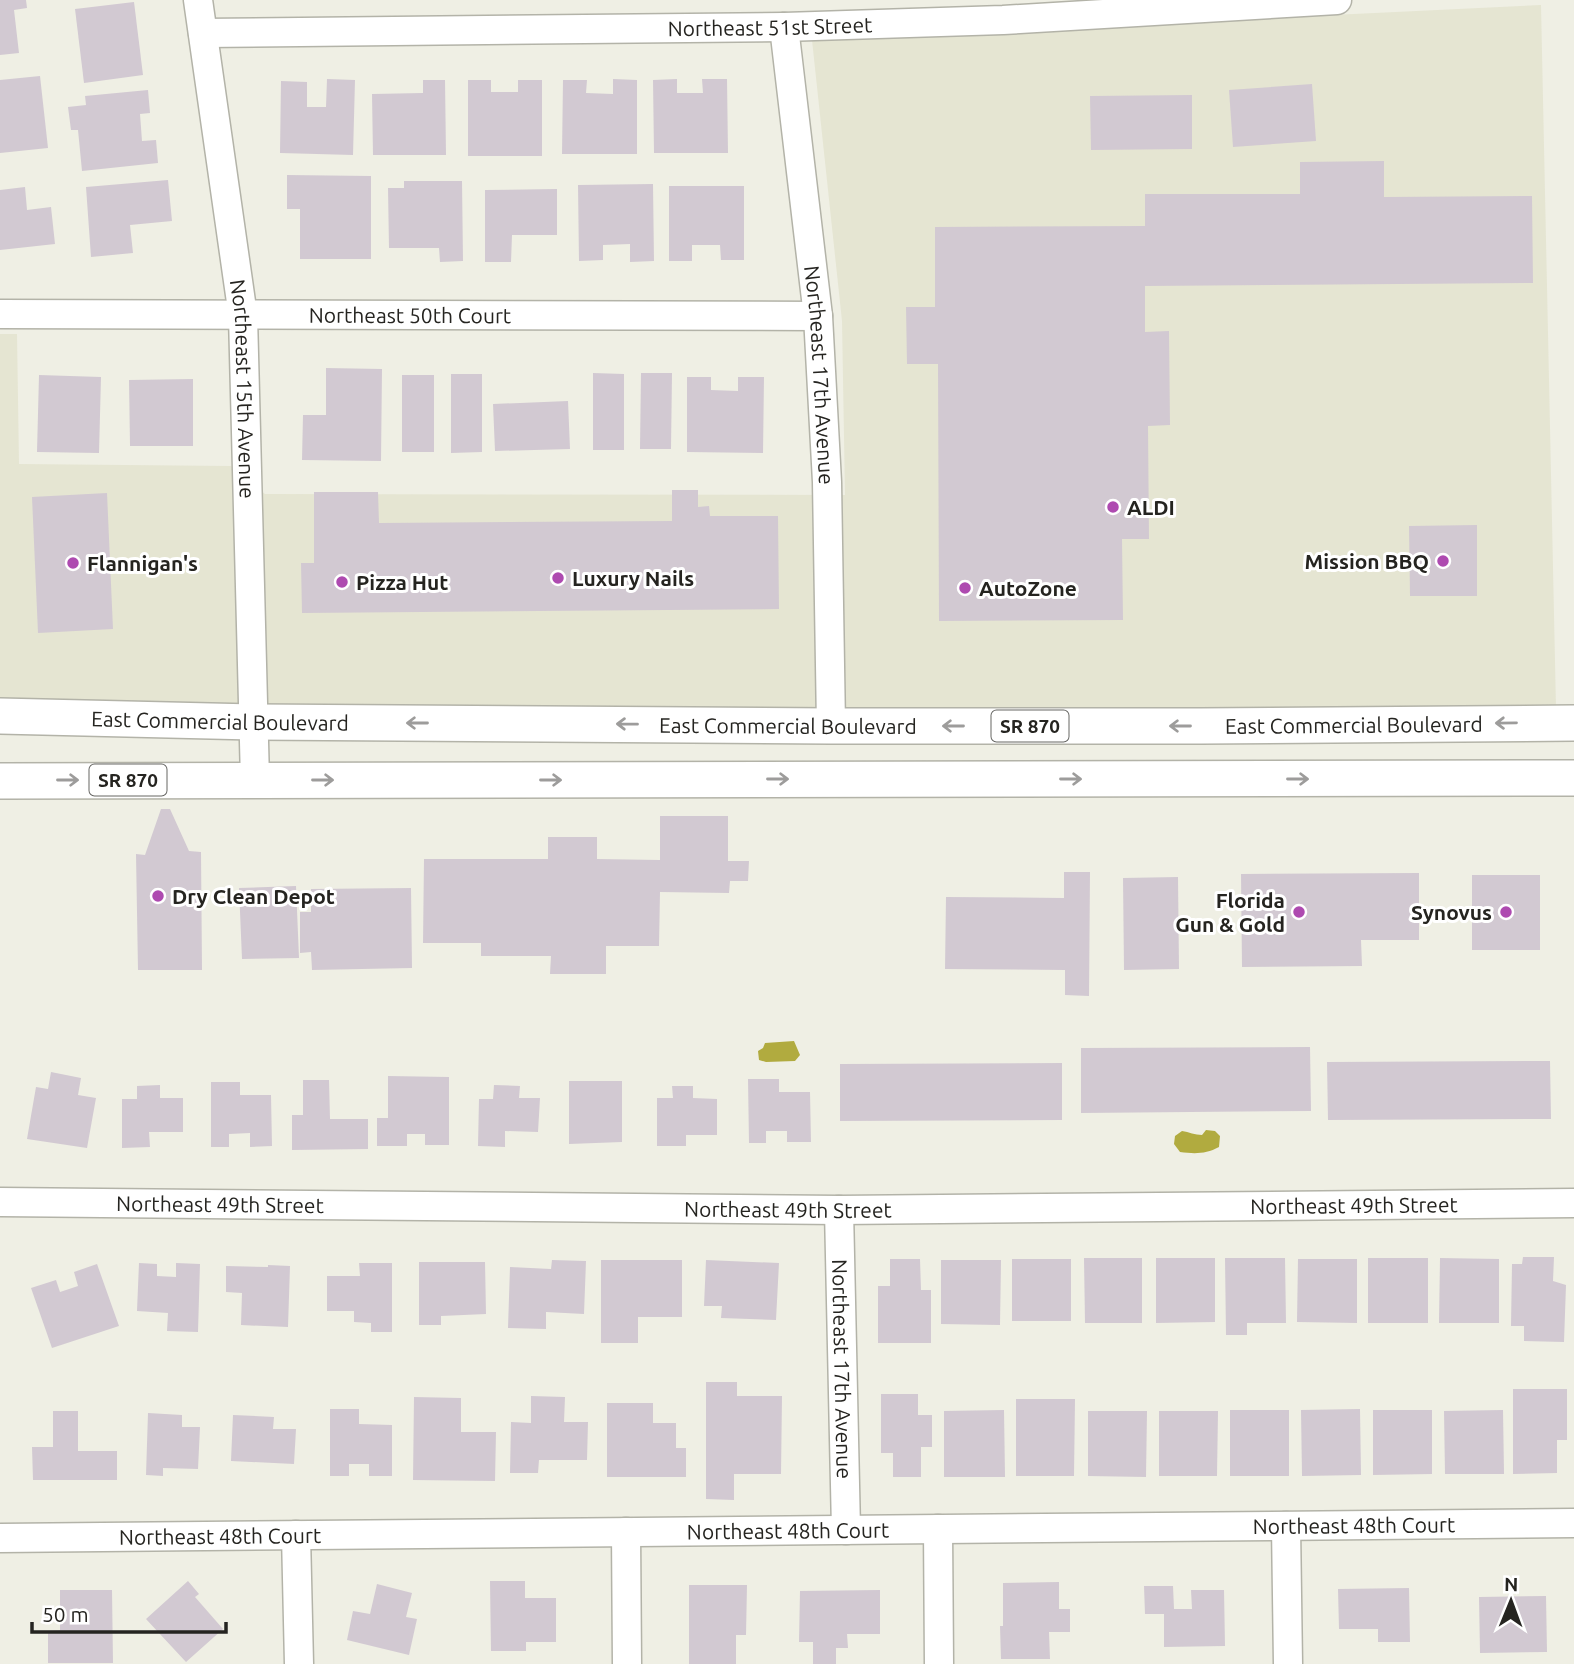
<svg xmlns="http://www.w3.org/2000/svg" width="1574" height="1664" font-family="Ubuntu,sans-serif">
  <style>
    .built { fill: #e5e5d2 }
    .water { fill: #b1ab3f }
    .building { fill: #d2c9d2 }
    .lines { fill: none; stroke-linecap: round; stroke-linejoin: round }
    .minor-casing { stroke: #b3b3a8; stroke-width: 31 }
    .major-casing { stroke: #b3b3a8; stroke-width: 38 }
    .minor { stroke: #fff; stroke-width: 28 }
    .major { stroke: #fff; stroke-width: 35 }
    .oneway { stroke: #9d9c9b }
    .poi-dot { fill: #ae4ab0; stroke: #fff; stroke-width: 2.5 }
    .labels { text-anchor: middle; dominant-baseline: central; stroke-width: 6; stroke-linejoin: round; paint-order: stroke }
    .shield { fill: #fff; stroke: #666663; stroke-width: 2 }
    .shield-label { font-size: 19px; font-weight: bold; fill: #252420 }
    .street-label { font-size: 21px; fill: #252420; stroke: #fff }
    .poi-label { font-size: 21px; font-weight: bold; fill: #252420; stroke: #fff; text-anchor: start }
  </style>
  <rect width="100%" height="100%" fill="#efefe4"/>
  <polygon class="built" points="1541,5 1556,708 875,712 0,708 0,334 17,334 19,464 231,466 265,494 845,495 842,321 812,40"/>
  <g class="water">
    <polygon points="794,1041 800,1055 795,1061 766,1062 759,1060 758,1051 763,1048 765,1043"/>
    <path d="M1206,1130L1215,1131L1220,1136L1219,1147C1206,1154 1195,1154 1180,1152L1174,1144L1175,1136L1182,1131C1189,1132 1195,1135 1202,1135Z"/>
  </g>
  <g class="building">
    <polygon points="0,0 26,0 27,8 14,10 19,53 0,55"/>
    <polygon points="134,2 143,75 84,83 75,9"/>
    <polygon points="40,76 48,148 0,153 0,80"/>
    <polygon points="327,79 355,80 353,155 280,153 281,81 307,82 307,107 326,107"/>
    <polygon points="613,79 637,80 637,154 562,154 563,80 587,80 586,93 613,94"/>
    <polygon points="677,79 677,93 703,93 702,79 727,79 728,153 654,153 653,80"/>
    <polygon points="423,80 445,80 446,155 373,155 372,94 423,93"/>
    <polygon points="468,80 491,80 491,92 518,92 518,80 542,80 542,156 468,156"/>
    <polygon points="1312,84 1316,141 1233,147 1229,90"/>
    <polygon points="148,90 150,113 140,114 142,141 156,140 158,163 82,171 78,130 71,130 68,107 86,105 85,96"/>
    <polygon points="1192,95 1192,149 1091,150 1090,96"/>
    <polygon points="1384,161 1384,197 1532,196 1533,283 1145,286 1145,332 1169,331 1170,425 1148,426 1149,539 1122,539 1123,620 939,621 938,364 907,364 906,307 935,307 935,227 1145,226 1145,194 1300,194 1300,162"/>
    <polygon points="287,175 371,176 371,259 300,259 300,209 287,209"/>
    <polygon points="168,180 172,221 130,225 133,253 91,257 86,187"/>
    <polygon points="404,181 462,181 463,261 440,262 439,248 389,248 388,188 404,188"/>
    <polygon points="653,184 654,261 630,262 630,244 603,245 603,260 579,261 578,185"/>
    <polygon points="669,186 744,186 744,260 721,260 720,245 692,245 692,261 669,261"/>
    <polygon points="25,187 27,210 51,207 55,244 0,250 0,190"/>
    <polygon points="557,189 557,235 512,235 511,262 485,262 485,190"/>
    <polygon points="326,368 382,369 381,461 302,460 303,415 326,415"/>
    <polygon points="593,373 624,374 624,450 593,450"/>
    <polygon points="641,373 672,373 671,449 640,449"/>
    <polygon points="451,374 482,374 482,452 451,453"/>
    <polygon points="39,375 101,377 99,453 37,452"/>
    <rect x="402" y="375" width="32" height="77"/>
    <polygon points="687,377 711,377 711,390 738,391 738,377 764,377 763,453 687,452"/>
    <polygon points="193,379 193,446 130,446 129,380"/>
    <polygon points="568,401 570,449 495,451 493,404"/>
    <polygon points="672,490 698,490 698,507 709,506 710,516 778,516 779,609 302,613 301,563 314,563 314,492 378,492 379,523 672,521"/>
    <polygon points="107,493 113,629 38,633 32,497"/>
    <polygon points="1477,525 1477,596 1410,596 1409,526"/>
    <polygon points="161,809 170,809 189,851 201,852 202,970 138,970 136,854 145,855"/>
    <polygon points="660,816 728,816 728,861 749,861 748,881 730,881 729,893 660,892 659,946 606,946 606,974 550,974 551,956 481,956 481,943 423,943 424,859 548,859 548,837 597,837 597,859 660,860"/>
    <polygon points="1064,872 1090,872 1089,996 1065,995 1065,970 945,969 946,897 1064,898"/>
    <polygon points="1419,873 1419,940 1361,940 1362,966 1242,967 1241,874"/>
    <rect x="1472" y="875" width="68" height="75"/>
    <polygon points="1178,877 1179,969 1124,970 1123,878"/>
    <polygon points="296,886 299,958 242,959 239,888"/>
    <polygon points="411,888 412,968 312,970 311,952 300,953 300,912 311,912 311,889"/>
    <polygon points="1310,1047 1311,1111 1081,1113 1081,1048"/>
    <polygon points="1550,1061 1551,1119 1328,1120 1327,1062"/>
    <polygon points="1062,1063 1062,1120 840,1121 840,1064"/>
    <polygon points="51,1072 81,1078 78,1095 96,1098 87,1148 27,1139 36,1087 48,1089"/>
    <polygon points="388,1076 449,1077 449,1145 425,1145 425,1134 407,1134 407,1146 377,1146 377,1118 388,1118"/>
    <polygon points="748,1079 779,1079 779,1092 810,1092 811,1142 787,1142 787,1131 766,1131 766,1143 749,1143"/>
    <polygon points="303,1080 329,1080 330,1119 368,1119 368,1149 292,1150 292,1115 303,1115"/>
    <polygon points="569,1081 622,1081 622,1142 569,1144"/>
    <polygon points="211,1082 240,1082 240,1095 271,1095 272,1146 250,1147 250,1133 229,1134 229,1147 211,1147"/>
    <polygon points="160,1085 160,1098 183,1098 183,1132 149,1132 150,1147 122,1148 122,1099 137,1099 137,1086"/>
    <polygon points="494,1085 520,1086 519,1098 540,1098 538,1132 505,1131 505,1147 478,1146 479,1099 493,1099"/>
    <polygon points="672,1086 693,1086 693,1098 717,1099 717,1135 686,1135 686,1146 657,1146 657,1098 673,1098"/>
    <polygon points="1523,1257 1554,1257 1553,1281 1566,1285 1564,1342 1524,1341 1524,1326 1511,1326 1512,1264 1522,1264"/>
    <polygon points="1084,1258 1142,1258 1142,1323 1085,1323"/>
    <polygon points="1156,1258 1215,1258 1215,1322 1156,1323"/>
    <polygon points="1225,1258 1285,1258 1286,1323 1247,1323 1247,1335 1226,1335"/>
    <rect x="1368" y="1258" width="60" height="65"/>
    <polygon points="1440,1258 1499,1259 1499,1323 1439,1323"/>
    <polygon points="890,1259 920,1259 921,1290 931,1290 931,1343 878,1343 878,1286 890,1286"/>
    <rect x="1012" y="1259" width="59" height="62"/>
    <polygon points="1298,1259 1357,1259 1357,1323 1297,1322"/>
    <polygon points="552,1260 586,1261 584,1314 546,1312 546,1329 508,1328 510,1267 551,1269"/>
    <polygon points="601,1260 682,1260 682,1317 638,1317 638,1343 601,1343"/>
    <polygon points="706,1260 779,1263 776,1320 721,1318 722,1306 704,1306"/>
    <polygon points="941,1260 1001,1260 1000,1325 941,1324"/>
    <polygon points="419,1262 485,1262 486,1314 441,1316 441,1325 419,1325"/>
    <polygon points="139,1263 157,1264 157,1276 176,1277 176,1263 200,1264 198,1332 167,1331 168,1313 137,1311"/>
    <polygon points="359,1263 392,1263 392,1332 371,1332 371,1323 354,1322 354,1311 327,1311 327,1276 360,1276"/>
    <polygon points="97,1264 119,1326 52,1348 31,1288 56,1280 60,1292 78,1286 74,1272"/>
    <polygon points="268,1265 290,1266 288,1327 241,1325 242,1293 226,1292 226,1266 268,1267"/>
    <polygon points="706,1382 737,1382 737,1396 782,1396 781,1474 734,1474 734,1500 706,1499"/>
    <polygon points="1513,1389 1567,1389 1567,1440 1557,1440 1557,1473 1513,1474"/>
    <polygon points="881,1394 918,1394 918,1415 932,1415 932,1447 921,1447 921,1477 893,1477 893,1453 881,1453"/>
    <polygon points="531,1396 565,1397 564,1422 588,1422 587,1460 539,1460 538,1473 510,1473 511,1422 531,1423"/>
    <polygon points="414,1397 461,1398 461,1432 496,1432 495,1481 413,1480"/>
    <polygon points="1016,1399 1075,1399 1074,1476 1016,1476"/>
    <polygon points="607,1403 653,1403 653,1423 676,1423 676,1448 686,1448 686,1477 607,1477"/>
    <polygon points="330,1409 359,1409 359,1424 392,1425 392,1476 369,1476 369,1464 349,1464 349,1476 330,1476"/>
    <polygon points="1360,1409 1361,1475 1302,1476 1301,1410"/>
    <polygon points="1004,1410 1005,1477 944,1477 944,1411"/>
    <rect x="1230" y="1410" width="59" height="66"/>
    <polygon points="1373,1410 1432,1410 1432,1474 1373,1475"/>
    <polygon points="1503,1410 1504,1474 1445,1474 1444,1411"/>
    <polygon points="53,1411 78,1411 78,1451 117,1451 117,1480 33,1480 32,1447 53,1447"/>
    <polygon points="1088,1411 1147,1411 1146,1477 1088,1476"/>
    <polygon points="1159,1411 1218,1411 1217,1476 1159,1476"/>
    <polygon points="148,1413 182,1415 182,1427 200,1427 198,1469 163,1468 163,1476 146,1475"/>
    <polygon points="233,1415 274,1417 273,1429 296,1429 294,1464 231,1461"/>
    <polygon points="188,1581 199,1594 195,1597 223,1629 186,1662 146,1619"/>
    <polygon points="490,1581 525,1581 525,1598 556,1598 556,1642 526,1642 526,1651 491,1651"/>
    <polygon points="1059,1582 1059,1609 1070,1609 1070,1632 1049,1632 1050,1659 1001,1659 1000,1626 1003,1626 1003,1583"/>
    <polygon points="377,1584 412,1593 406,1617 417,1619 409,1655 347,1640 353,1611 370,1614"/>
    <polygon points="689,1585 747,1585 746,1635 736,1635 736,1664 689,1664"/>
    <polygon points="1144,1586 1173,1586 1174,1609 1192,1609 1191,1590 1224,1590 1225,1646 1164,1647 1164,1614 1145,1614"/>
    <polygon points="1409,1588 1410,1642 1378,1642 1378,1629 1339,1629 1338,1589"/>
    <polygon points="60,1590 112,1590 113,1663 48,1663 48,1631 60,1630"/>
    <polygon points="880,1590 880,1634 847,1634 848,1648 836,1648 836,1664 813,1664 813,1642 799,1642 800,1591"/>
    <polygon points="1546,1596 1547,1652 1480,1653 1479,1597"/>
  </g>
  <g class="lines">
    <g class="minor-casing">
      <g id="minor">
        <path id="s1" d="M198,0L243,316L255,780"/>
        <path id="s2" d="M784,27L818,316L827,482L831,726"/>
        <path id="s3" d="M203,33L784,27L1003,20L1337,0"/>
        <path id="s4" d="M0,314L818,316"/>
        <path id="s5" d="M0,1202L839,1210L1574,1203"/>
        <path id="s6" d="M839,1210L846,1530"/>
        <polyline points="1286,1526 1288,1664"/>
        <polyline points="938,1529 939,1664"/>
        <polyline points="626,1532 627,1664"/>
        <polyline points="296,1535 299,1664"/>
        <path id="s7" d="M0,1538L1574,1523"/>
      </g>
    </g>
    <g class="major-casing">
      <g id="major">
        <path id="s8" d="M0,716L253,722L831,726H1201L1574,723"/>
        <polyline points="0,781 1574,778"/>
      </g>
    </g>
    <use href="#minor" class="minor"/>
    <use href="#major" class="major"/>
  </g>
  <defs><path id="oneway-shaft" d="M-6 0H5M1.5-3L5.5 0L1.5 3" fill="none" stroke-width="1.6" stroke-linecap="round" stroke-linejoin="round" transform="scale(1.75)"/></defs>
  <g class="oneway">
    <use href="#oneway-shaft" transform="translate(417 723) rotate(-180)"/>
    <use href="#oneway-shaft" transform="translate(1506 723) rotate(179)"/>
    <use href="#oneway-shaft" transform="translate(627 724) rotate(-179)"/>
    <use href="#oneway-shaft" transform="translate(953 726) rotate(-180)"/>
    <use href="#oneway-shaft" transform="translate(1180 726) rotate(-180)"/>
    <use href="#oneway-shaft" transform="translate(778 779)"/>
    <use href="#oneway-shaft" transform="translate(1071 779)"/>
    <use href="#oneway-shaft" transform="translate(1298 779)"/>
    <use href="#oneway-shaft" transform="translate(68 780)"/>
    <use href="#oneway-shaft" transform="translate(323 780)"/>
    <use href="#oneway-shaft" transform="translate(551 780)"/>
  </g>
  <g class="poi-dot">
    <circle cx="1113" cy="507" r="7"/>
    <circle cx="1443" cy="561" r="7"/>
    <circle cx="73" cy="563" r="7"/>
    <circle cx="558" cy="578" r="7"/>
    <circle cx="342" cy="582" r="7"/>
    <circle cx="965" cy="588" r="7"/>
    <circle cx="158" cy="896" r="7"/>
    <circle cx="1299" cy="912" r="7"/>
    <circle cx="1506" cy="912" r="7"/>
  </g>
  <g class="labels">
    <g class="shield">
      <rect x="991.5" y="710.5" width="77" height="31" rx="5"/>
      <rect x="89.5" y="764.5" width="77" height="31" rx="5"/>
    </g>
    <g class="shield-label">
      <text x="1030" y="726">SR 870</text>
      <text x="128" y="780">SR 870</text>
    </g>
    <g class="street-label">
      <text stroke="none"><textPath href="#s3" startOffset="567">Northeast 51st Street</textPath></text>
      <text stroke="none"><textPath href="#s4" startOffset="410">Northeast 50th Court</textPath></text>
      <text stroke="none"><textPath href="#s2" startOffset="350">Northeast 17th Avenue</textPath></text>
      <text stroke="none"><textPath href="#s1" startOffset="392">Northeast 15th Avenue</textPath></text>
      <text stroke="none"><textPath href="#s8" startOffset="220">East Commercial Boulevard</textPath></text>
      <text stroke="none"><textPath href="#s8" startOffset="788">East Commercial Boulevard</textPath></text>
      <text stroke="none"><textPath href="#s8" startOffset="1354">East Commercial Boulevard</textPath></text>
      <text stroke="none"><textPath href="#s5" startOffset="220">Northeast 49th Street</textPath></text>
      <text stroke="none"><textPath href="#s5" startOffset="1354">Northeast 49th Street</textPath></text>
      <text stroke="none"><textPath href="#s5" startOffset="788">Northeast 49th Street</textPath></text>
      <text stroke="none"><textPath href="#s6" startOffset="159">Northeast 17th Avenue</textPath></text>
      <text stroke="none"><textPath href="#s7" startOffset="1354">Northeast 48th Court</textPath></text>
      <text stroke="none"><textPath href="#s7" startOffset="788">Northeast 48th Court</textPath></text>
      <text stroke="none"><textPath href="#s7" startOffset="220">Northeast 48th Court</textPath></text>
    </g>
    <g class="poi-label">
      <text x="1127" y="507">ALDI</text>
      <text x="1429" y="561" text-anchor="end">Mission BBQ</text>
      <text x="87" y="563">Flannigan's</text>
      <text x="572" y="578">Luxury Nails</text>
      <text x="356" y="582">Pizza Hut</text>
      <text x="979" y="588">AutoZone</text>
      <text x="172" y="896">Dry Clean Depot</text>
      <text x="1285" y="900" text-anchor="end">Florida<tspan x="1285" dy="24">Gun &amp; Gold</tspan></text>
      <text x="1492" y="912" text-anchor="end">Synovus</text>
    </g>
  </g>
  <g transform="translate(1511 1601) rotate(1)" stroke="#ffffff" stroke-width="5" paint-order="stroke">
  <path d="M0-5L12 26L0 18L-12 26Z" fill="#252420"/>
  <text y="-10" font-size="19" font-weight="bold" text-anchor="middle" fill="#252420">N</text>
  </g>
  <path d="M32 1622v10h194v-10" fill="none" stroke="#252420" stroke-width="3.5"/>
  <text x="42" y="1622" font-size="21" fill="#252420" stroke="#ffffff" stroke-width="5" paint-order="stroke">50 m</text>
</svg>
